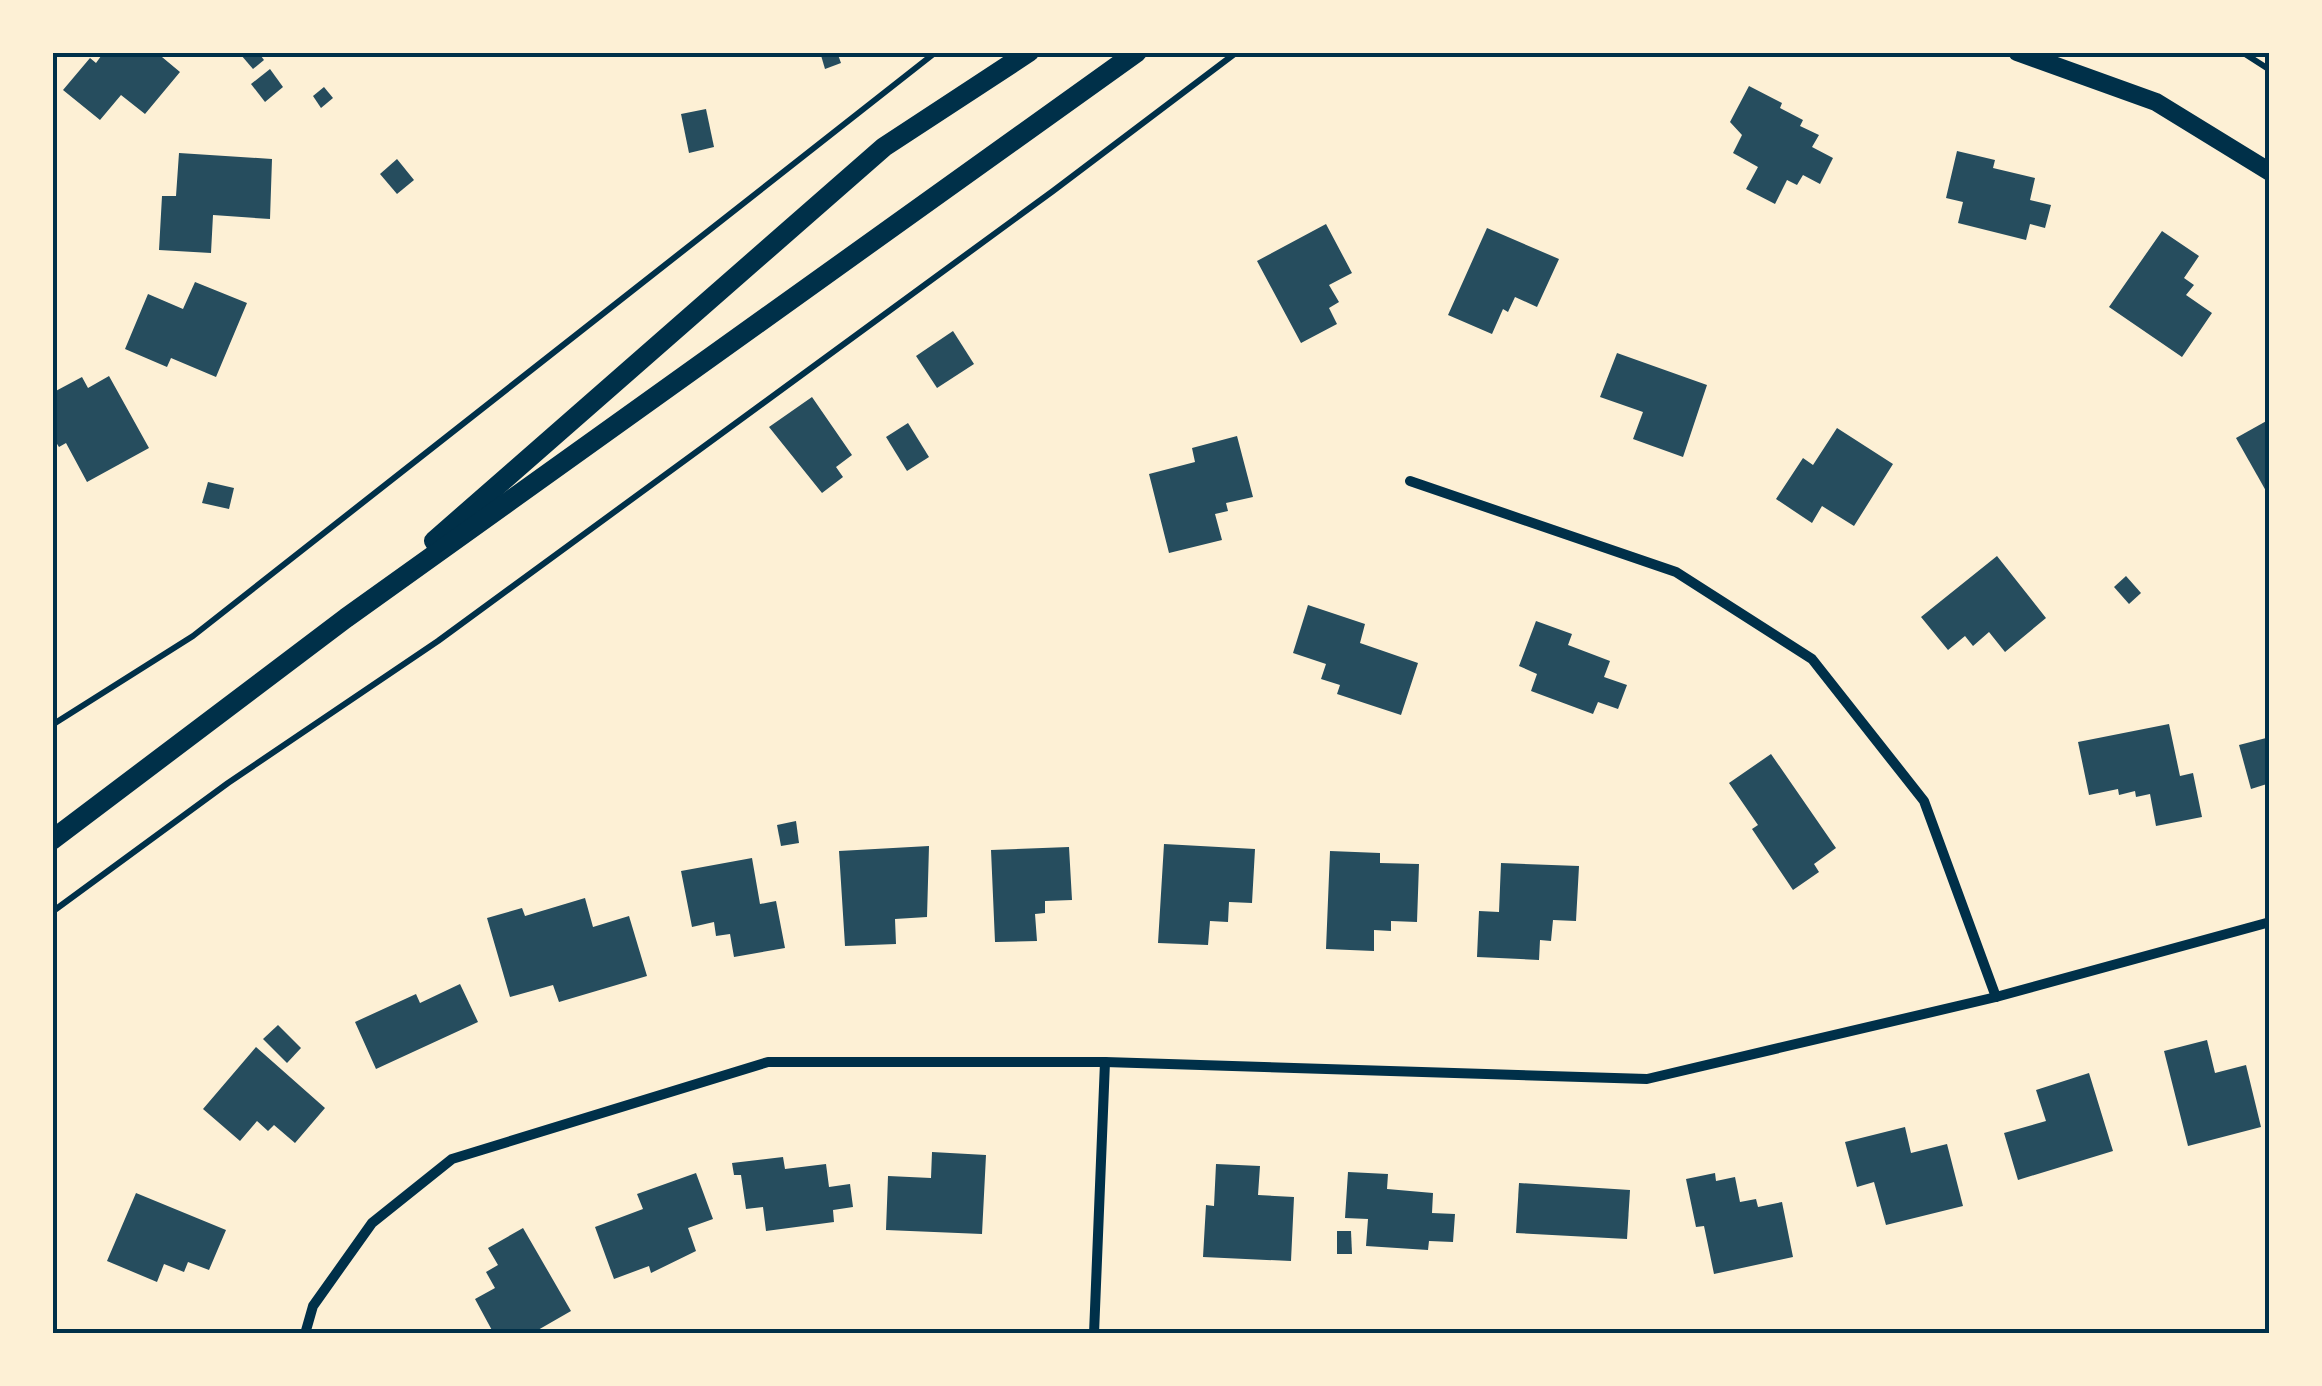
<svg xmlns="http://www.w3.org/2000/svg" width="2322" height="1386" font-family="Jost,sans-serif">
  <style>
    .building { fill: #264d5e }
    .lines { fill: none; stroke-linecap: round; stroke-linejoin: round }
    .path { stroke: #003049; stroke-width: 6 }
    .minor { stroke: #003049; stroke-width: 10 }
    .tertiary { stroke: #003049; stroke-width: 18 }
    .secondary { stroke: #003049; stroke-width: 20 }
    .neatline { fill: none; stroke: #003049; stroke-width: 4 }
  </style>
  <rect width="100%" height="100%" fill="#fdf0d5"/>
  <g class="building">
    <polygon points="104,52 156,52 180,72 145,114 121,95 100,120 63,90 90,58 96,63"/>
    <polygon points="244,52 258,52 264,60 253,69 241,55"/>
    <polygon points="820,52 837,52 841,63 825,69"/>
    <polygon points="270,69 283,87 265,102 251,84"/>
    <polygon points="1749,86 1782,103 1780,108 1803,120 1800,126 1819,135 1812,147 1833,158 1820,184 1803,175 1797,185 1787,180 1775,204 1746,189 1758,167 1733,153 1742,135 1730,122"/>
    <polygon points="324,87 333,98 321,108 313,96"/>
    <polygon points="706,109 714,147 689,153 681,114"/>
    <polygon points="1957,151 1995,160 1993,168 2035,178 2030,200 2051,205 2045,228 2030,224 2026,240 1958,223 1963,202 1946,198"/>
    <polygon points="179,153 272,159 270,219 213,215 211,253 159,250 162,196 176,196"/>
    <polygon points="397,159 414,180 397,194 380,174"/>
    <polygon points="1326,224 1352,273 1329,285 1339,302 1329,308 1337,324 1301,343 1257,261"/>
    <polygon points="1487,228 1559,259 1537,307 1515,297 1508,312 1503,309 1492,334 1448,315"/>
    <polygon points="2162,231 2199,256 2184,278 2194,285 2186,295 2212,313 2182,357 2109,307"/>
    <polygon points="195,282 247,303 216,377 171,358 167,367 125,349 148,294 183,309"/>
    <polygon points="953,331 974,364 937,388 916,356"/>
    <polygon points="1617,353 1707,385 1683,457 1633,439 1643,412 1600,397"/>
    <polygon points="109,376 149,448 87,482 66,443 59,447 52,436 52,393 82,377 88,388"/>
    <polygon points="812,397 852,455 836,467 843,477 822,493 769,427"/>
    <polygon points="2270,419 2270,498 2236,438"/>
    <polygon points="908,423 929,457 907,471 886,437"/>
    <polygon points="1837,428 1893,464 1854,526 1822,506 1812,523 1776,499 1803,458 1813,465"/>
    <polygon points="1237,436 1253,497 1226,503 1228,511 1215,514 1222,540 1169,553 1149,474 1195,462 1192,448"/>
    <polygon points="208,482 234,488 229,509 202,503"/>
    <polygon points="1997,556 2046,618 2005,652 1989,632 1973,646 1965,636 1948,650 1921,617"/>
    <polygon points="2126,576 2141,593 2129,604 2114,587"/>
    <polygon points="1308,605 1365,624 1360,643 1418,663 1401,715 1337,694 1340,685 1321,679 1326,664 1293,653"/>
    <polygon points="1536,621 1572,634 1568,645 1610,661 1604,677 1627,685 1618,709 1598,702 1593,714 1531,691 1537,674 1519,666"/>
    <polygon points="2169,724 2180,776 2193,773 2202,817 2156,826 2150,794 2136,797 2135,791 2119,795 2118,789 2089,795 2078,742"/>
    <polygon points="2270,737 2270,783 2251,789 2239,745"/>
    <polygon points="1771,754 1836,848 1814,864 1819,872 1793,890 1752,829 1758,825 1729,783"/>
    <polygon points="796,821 799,843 781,846 777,825"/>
    <polygon points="1164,844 1255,849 1252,903 1229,902 1228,922 1210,921 1208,945 1158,943"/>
    <polygon points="929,846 927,917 895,919 896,944 845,946 839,851"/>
    <polygon points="1069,847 1072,900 1045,901 1045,913 1035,914 1037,941 995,942 991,850"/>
    <polygon points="1330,851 1380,853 1380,863 1419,864 1417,922 1391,921 1391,931 1374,930 1374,951 1326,949"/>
    <polygon points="752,858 760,904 776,901 785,948 734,957 730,934 716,936 714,922 692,927 681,871"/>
    <polygon points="1501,863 1579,866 1576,921 1553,920 1551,941 1540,940 1539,960 1477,957 1479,911 1499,912"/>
    <polygon points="585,898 593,927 629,916 647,976 559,1002 553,985 510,997 487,918 522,908 525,916"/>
    <polygon points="460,984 478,1022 376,1069 355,1022 416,994 420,1003"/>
    <polygon points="278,1025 301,1048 287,1063 263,1039"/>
    <polygon points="2207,1040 2215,1073 2246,1065 2261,1127 2188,1146 2164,1051"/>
    <polygon points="256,1047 325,1108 295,1143 274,1125 268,1131 257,1121 240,1141 203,1109"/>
    <polygon points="2089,1073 2113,1151 2018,1180 2004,1133 2046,1121 2036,1090"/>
    <polygon points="1905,1127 1911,1153 1947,1144 1963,1206 1886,1225 1874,1182 1857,1187 1845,1142"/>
    <polygon points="932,1152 986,1155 982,1234 886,1230 888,1176 931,1178"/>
    <polygon points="783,1157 785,1169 826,1164 829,1187 850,1184 853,1207 833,1210 834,1222 766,1231 763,1207 746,1209 741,1175 734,1175 732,1163"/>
    <polygon points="1216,1164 1260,1166 1258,1195 1294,1197 1291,1261 1203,1257 1206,1205 1214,1206"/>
    <polygon points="1348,1172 1388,1174 1387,1189 1433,1193 1432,1213 1455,1214 1453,1242 1429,1241 1428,1250 1366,1246 1368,1219 1345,1218"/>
    <polygon points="696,1173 713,1219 688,1228 696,1251 651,1273 649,1266 614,1279 595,1227 643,1209 637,1194"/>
    <polygon points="1715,1173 1716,1181 1735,1177 1740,1202 1756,1199 1758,1207 1782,1202 1793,1257 1714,1274 1704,1226 1696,1227 1686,1179"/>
    <polygon points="1519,1183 1630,1190 1627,1239 1516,1233"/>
    <polygon points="136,1193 226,1230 209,1270 188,1262 184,1272 164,1264 157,1282 107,1261"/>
    <polygon points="523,1228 571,1311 531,1334 494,1334 475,1299 495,1288 486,1272 498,1265 488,1248"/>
    <polygon points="1337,1231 1351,1231 1352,1254 1337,1254"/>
  </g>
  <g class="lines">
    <g class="path">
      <polyline points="2242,52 2270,70"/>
      <polyline points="52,725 193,636 936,52"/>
      <polyline points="52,912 228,783 438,641 1053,191 1237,52"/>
    </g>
    <g class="minor">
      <polyline points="1410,481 1676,572 1812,659 1924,801 1996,997"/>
      <polyline points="305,1334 313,1306 372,1223 452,1159 768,1062 1105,1062 1647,1079 1996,997 2270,922"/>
      <polyline points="1094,1334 1105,1062"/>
    </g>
    <polyline class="tertiary" points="2017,52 2156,102 2270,172"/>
    <g class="secondary">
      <polyline points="434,541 884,147 1029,52"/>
      <polyline points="52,840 346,618 1137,52"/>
    </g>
  </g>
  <rect width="2322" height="1386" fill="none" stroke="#fdf0d5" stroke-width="110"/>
  <rect x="55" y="55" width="2212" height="1276" class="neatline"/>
</svg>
